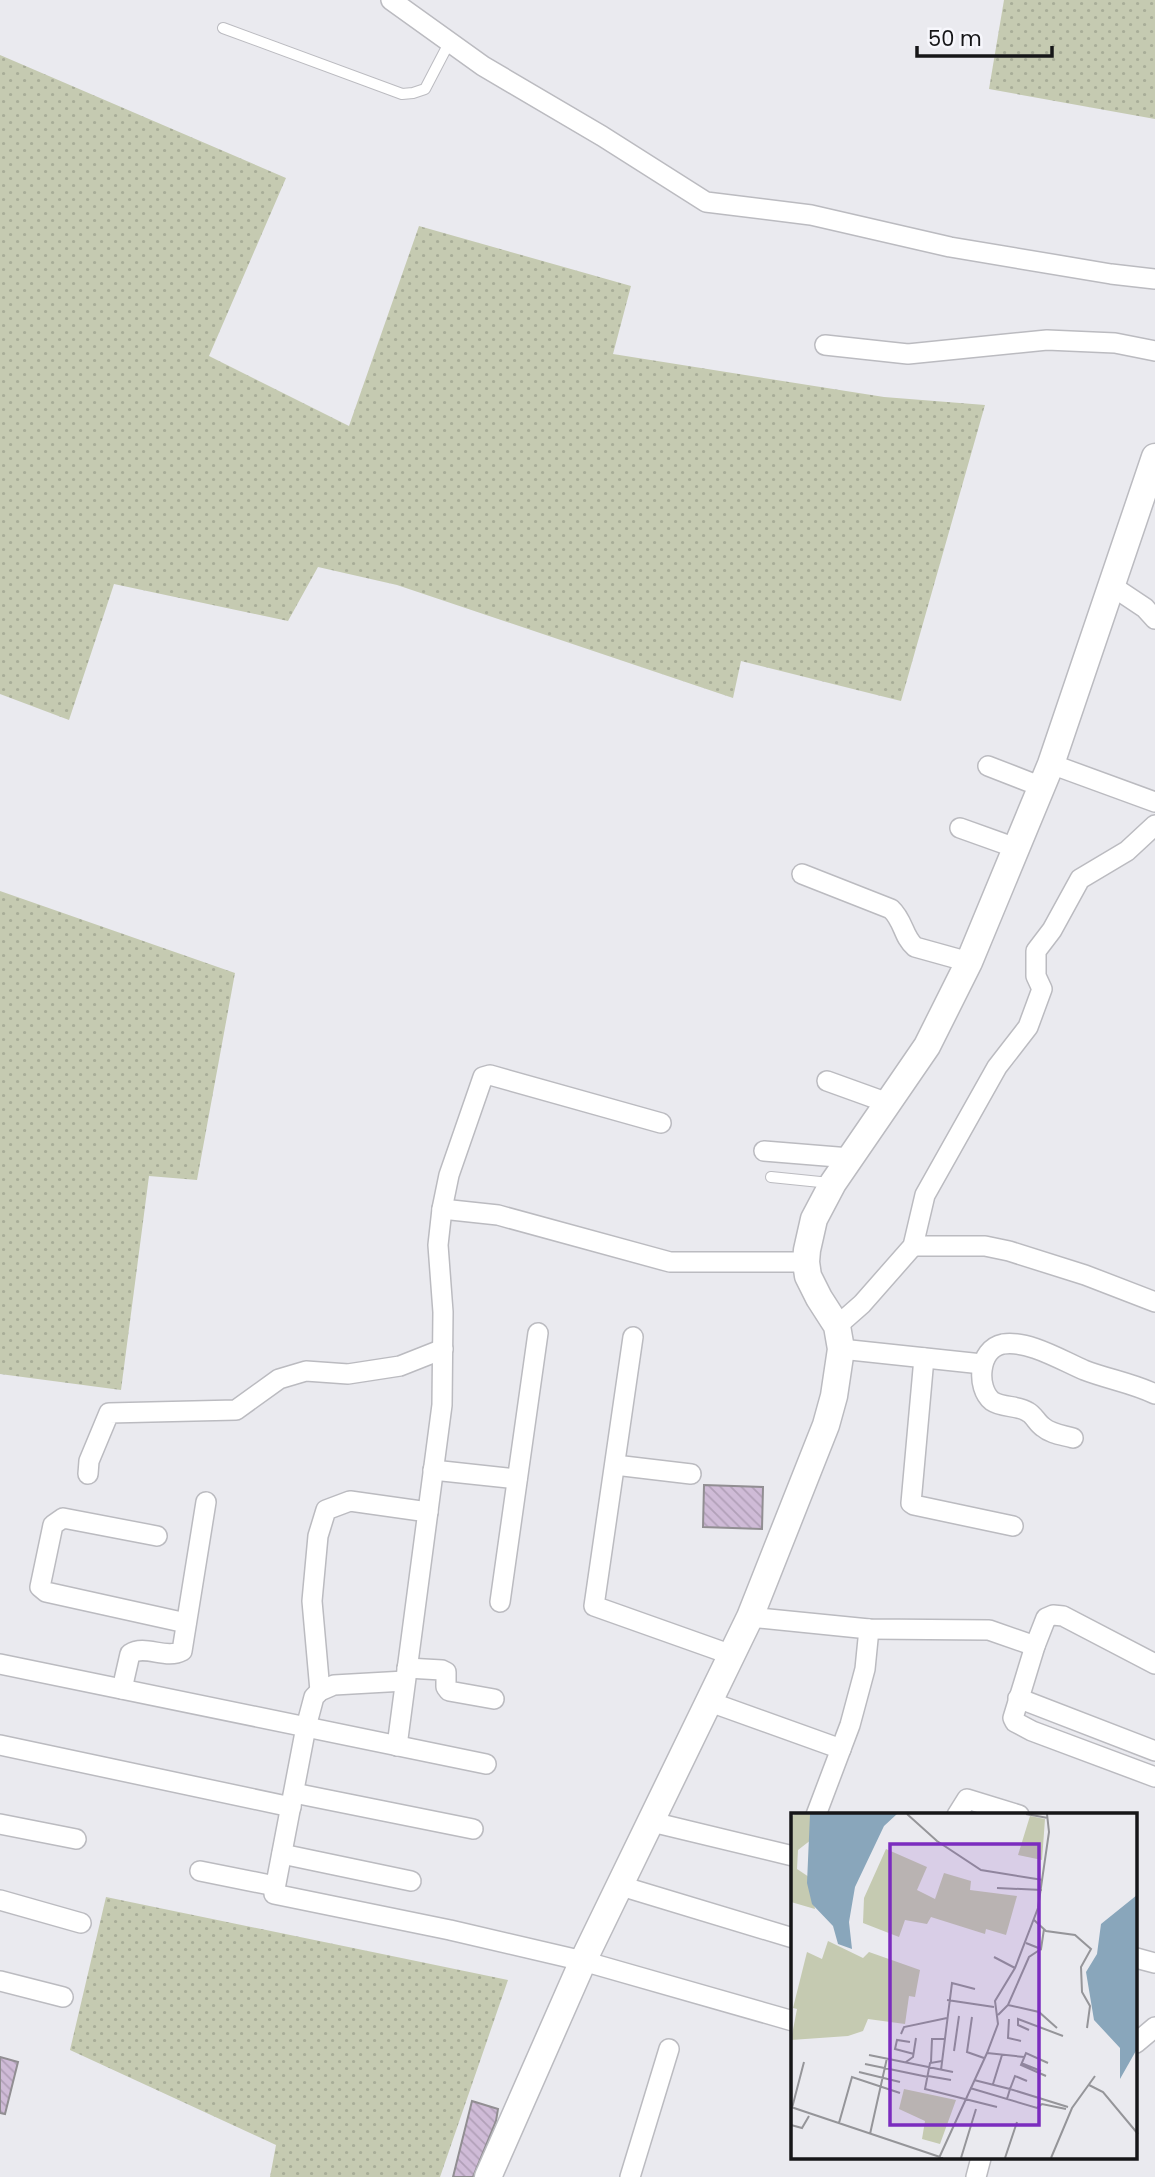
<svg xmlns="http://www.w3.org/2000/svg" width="1155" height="2177" font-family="Poppins,sans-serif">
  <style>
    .grass { fill: url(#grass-dots) }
    .building { fill: url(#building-back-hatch); stroke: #918e92; stroke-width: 2 }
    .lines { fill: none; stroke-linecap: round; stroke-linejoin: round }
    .lane-casing { stroke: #bbbbc0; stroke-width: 12 }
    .street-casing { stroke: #bbbbc0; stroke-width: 22 }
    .secondary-casing { stroke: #bbbbc0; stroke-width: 29 }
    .lane { stroke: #fff; stroke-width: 10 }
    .street { stroke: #fff; stroke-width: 19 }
    .secondary { stroke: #fff; stroke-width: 26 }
    .inset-road { fill: none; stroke: #959599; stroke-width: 2 }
    .view { fill: #7b2cbf; fill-opacity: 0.15; stroke: #7b2cbf; stroke-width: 3.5 }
    .inset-edge { fill: none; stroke: #161618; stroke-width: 3.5 }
  </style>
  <defs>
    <pattern id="grass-dots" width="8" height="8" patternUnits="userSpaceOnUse" patternTransform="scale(1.75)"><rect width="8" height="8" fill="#c5cab1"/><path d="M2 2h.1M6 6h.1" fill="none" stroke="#a8ad98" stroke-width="1.8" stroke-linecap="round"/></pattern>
    <pattern id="building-back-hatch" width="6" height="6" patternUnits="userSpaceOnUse" patternTransform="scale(1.75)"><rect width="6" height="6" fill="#cfbbd7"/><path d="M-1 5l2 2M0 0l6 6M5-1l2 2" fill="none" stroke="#b1a0b8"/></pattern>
  </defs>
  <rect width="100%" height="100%" fill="#eaeaef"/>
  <g class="grass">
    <polygon points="1004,0 1155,0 1155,119 989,89"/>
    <polygon points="0,55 286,178 209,356 349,426 419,226 631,286 613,354 884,397 985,405 901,701 741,661 733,698 397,585 318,567 288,621 114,584 69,720 0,694"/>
    <polygon points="0,891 235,973 197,1180 149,1176 121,1390 0,1374"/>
    <polygon points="106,1897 508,1980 440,2177 270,2177 276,2145 70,2050"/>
  </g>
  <g class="building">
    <polygon points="704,1485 763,1487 762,1529 703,1527"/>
    <polygon points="0,2057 18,2062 5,2114 0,2113"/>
    <polygon points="472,2101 498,2109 496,2121 473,2177 453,2177"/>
  </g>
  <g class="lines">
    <g class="lane-casing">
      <g id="lane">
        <polyline points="223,28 402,94 413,93 425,89 449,43"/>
        <polyline points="771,1177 830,1183"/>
      </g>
    </g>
    <g class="street-casing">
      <g id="street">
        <polyline points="391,0 483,66 602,136 706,202 811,215 950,247 1111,274 1155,279"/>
        <polyline points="825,345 908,354 1047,340 1115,343 1155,351"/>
        <polyline points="1112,586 1145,608 1155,619"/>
        <polyline points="1051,764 1155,802"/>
        <polyline points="988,766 1042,787"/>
        <polyline points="960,828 1016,848"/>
        <path d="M802,874L891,909C904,921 903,937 915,947L969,962"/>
        <polyline points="827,1081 888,1103"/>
        <polyline points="764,1151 850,1158"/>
        <polyline points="442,1209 498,1215 670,1262 806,1262"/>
        <polyline points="913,1246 985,1246 1009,1251 1085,1275 1155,1302"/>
        <polyline points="837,1326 862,1304 913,1246 925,1195 997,1067 1028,1027 1042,989 1036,976 1036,951 1052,930 1080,879 1127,851 1155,825"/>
        <polyline points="633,1337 594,1606 732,1655"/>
        <polyline points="841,1349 982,1364"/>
        <polyline points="924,1358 911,1503 914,1505 1013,1526"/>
        <path d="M1073,1438C1063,1435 1051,1434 1043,1427C1037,1423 1034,1415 1028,1412C1018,1405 1002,1408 992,1401C976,1388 978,1349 1003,1344C1028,1340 1061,1360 1084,1370C1107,1379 1132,1383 1155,1394"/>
        <polyline points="615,1465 691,1474"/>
        <polyline points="433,1470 517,1479"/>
        <polyline points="88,1474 89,1461 109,1413 236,1410 279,1379 306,1371 348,1374 400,1366 443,1349"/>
        <polyline points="157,1536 63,1518 53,1525 40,1587 46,1592 186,1623"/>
        <polyline points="500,1602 538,1333"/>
        <polyline points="750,1617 869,1629 989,1630 1035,1646"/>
        <polyline points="0,1664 486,1764"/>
        <polyline points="1155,1664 1063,1616 1053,1615 1046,1618 1035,1646 1013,1718 1015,1722 1032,1731 1155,1777"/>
        <polyline points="407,1668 442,1670 446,1672 446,1687 449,1691 494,1699"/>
        <polyline points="405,1681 334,1685 320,1691 314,1697 306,1727 274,1894 450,1930 583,1961 793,2021"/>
        <path d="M122,1689L130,1654C145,1644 166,1660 182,1651L206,1502"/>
        <polyline points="320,1691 312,1601 318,1536 326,1510 350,1501 428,1512"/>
        <polyline points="1018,1698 1155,1751"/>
        <polyline points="710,1702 841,1749"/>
        <polyline points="0,1745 291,1807"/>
        <polyline points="397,1746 442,1405 443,1312 438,1245 442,1209 449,1175 483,1077 490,1075 661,1123"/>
        <polyline points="294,1793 473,1829"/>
        <polyline points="816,1815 850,1725 865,1669 869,1629"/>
        <polyline points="957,1815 967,1799 1019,1815"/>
        <polyline points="652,1822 793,1856"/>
        <polyline points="0,1824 76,1839"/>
        <polyline points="282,1854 411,1881"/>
        <polyline points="200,1871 275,1886"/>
        <polyline points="621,1886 793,1938"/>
        <polyline points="0,1900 81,1923"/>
        <polyline points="1136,1958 1155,1963"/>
        <polyline points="0,1981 63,1997"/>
        <polyline points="1136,2043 1155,2027"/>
        <polyline points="630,2177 669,2049"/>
        <polyline points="976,2177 981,2158"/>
      </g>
    </g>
    <g class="secondary-casing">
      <polyline id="secondary" points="488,2177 583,1961 750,1617 826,1425 834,1396 841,1349 837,1326 819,1298 808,1276 806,1262 807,1250 814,1219 833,1183 927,1046 969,962 1051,764 1155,457"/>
    </g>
    <use href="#lane" class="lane"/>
    <use href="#street" class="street"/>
    <use href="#secondary" class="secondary"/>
  </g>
  <g transform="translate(791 1813)">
    <rect width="346" height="346" fill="#eaeaef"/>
    <path d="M239,3L254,6L251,47L227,42ZM95,36L136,54L126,77L144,86L153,60L180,68L179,77L226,83L215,122L195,116L194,121L140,104L136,111L114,107L108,124L72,110L73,85ZM37,128L72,145L78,139L129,157L124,184L118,183L114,211L77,206L72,218L57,223L0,227L6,196L2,195L16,139L31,146ZM113,276L165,287L149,331L131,326L134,308L108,296Z" fill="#c5cab1"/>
    <path d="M4,1H23L25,23L7,37L6,56L18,64L24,96L0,89V4Z" fill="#c5cab1"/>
    <path d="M19,1H106L93,13L64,74L58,109L61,136L47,131L42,113L21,91L16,70ZM346,82V236L329,266V235L303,207L295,159L306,141L310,111Z" fill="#89a6bb"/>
    <path class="inset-road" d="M116,1L146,28L190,57L252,67M235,1L257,5M206,75L251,77M243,107L255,118L284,122L300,136L290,154L291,179L299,193L296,215M235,130L250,136L253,116M203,144L224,155M156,187L203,194M217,192L248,199L266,215M207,202L217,192L238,144L250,136M181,204L176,239L193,245M218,206L217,225L230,228M238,217L227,212V206L272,223M110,221L113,214L156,205M119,229L106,227L104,236L123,241M163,238L168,203M196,240L233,244M78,242L162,259M151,248L139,250L134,276L206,294M115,249L122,244L125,225M140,249L141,226H154M230,250L250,258M74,251L137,264M150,257L161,170L184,176M68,259L109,269M137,263L160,267M255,263L230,252L235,240L257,250M183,267L219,276L224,263L236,268M202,271L211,242M298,272L312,279L347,321M179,275L246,295L251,291L275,296M216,286L219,276L277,294M0,294L152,345M1,295L13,249M48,310L61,264L109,280M0,312L11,315L18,303M79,321L96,245M148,345L196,240L207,211L204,188L224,155L247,95L258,19L256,1M170,345L185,296M214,345L226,309M260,345L281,295L304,263"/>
    <path class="view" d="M99,31H248V312H99Z"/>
    <rect width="346" height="346" class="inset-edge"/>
  </g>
  <path d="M917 46v10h135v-10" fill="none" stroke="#161618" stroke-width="3.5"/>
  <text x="928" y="46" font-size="21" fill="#161618" stroke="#f7f7fc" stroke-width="5" paint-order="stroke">50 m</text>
</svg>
